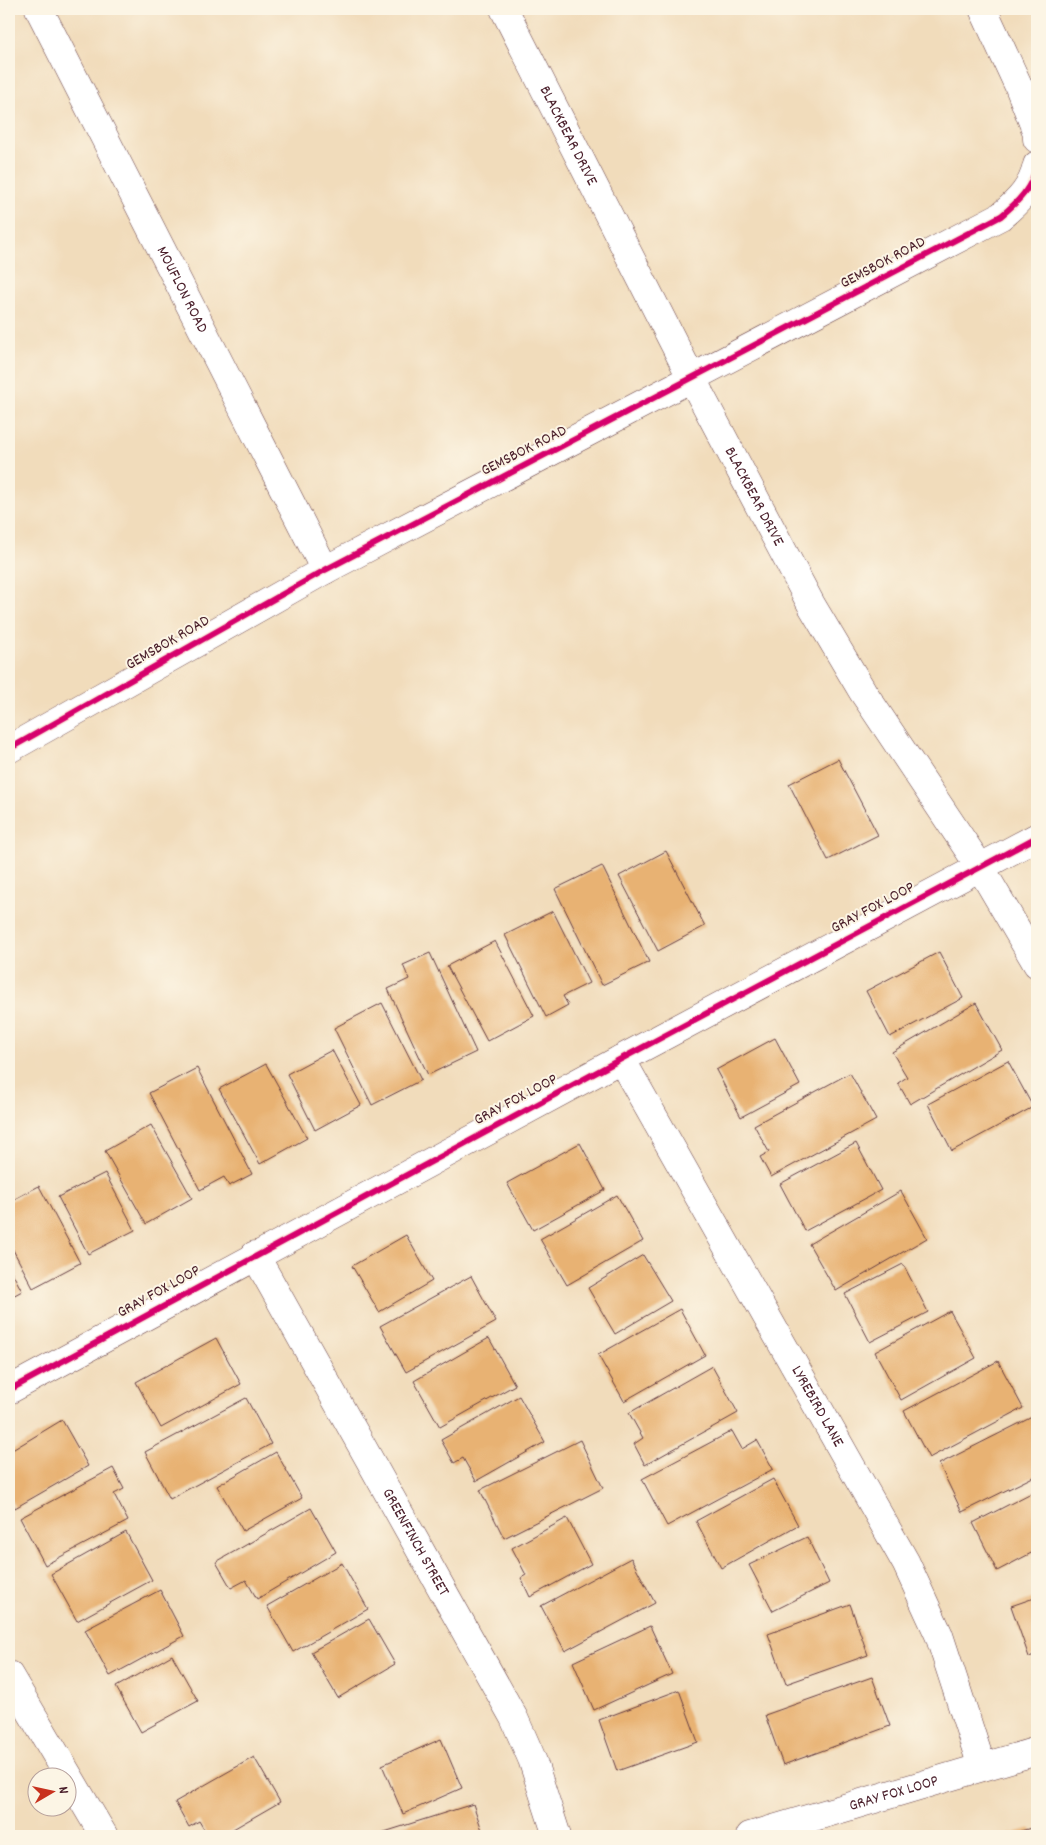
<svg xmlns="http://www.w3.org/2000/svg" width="1046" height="1845" font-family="Dekko,sans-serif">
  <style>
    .building { fill: #e8b273 }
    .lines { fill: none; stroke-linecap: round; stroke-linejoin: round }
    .minor-casing { stroke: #633b41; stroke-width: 29 }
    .minor { stroke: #fff; stroke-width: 28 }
    .cycleway-casing { stroke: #fcf5e5; stroke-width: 9 }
    .cycleway { stroke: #d6006c; stroke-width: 6 }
    .labels { text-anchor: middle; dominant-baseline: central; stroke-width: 4; stroke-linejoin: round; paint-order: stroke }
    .street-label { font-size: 16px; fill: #4a1f2b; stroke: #fcf5e5 }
  </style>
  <rect width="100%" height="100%" fill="#fcf5e5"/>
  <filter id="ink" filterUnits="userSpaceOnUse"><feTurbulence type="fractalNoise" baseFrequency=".02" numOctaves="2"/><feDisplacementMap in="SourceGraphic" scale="10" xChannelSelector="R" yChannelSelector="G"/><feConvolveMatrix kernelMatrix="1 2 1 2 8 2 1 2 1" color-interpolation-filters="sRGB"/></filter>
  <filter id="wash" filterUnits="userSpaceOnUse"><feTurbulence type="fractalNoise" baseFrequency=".0096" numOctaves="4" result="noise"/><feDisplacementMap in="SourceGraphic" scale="20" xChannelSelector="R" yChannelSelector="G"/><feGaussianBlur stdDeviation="1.12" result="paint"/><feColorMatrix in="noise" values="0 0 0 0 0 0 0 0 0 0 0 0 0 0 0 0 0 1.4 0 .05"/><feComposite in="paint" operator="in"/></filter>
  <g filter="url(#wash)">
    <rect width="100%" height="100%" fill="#f1dcbb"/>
    <g id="blocks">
      <g class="building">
        <polygon points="838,759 878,835 828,860 789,784"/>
        <polygon points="666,851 705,926 658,951 619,876"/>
        <polygon points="602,866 649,962 602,985 555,889"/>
        <polygon points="553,911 589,983 563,996 568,1005 546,1017 505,935"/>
        <polygon points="495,941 534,1016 487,1041 447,966"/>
        <polygon points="939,952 963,998 890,1037 866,991"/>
        <polygon points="430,953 476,1052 428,1075 388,989 409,979 403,965"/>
        <polygon points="382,1003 421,1080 372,1105 334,1028"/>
        <polygon points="976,1003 1002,1050 910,1104 898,1083 907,1077 892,1052"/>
        <polygon points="775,1038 800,1085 741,1117 716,1070"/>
        <polygon points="332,1050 361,1105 315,1130 287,1074"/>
        <polygon points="1008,1061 1033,1107 952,1151 928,1104"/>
        <polygon points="266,1064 307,1138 260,1164 219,1089"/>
        <polygon points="197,1068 252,1174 229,1186 224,1177 200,1190 149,1093"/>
        <polygon points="850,1073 876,1120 771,1177 760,1157 769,1152 754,1125"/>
        <polygon points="151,1125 192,1198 146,1224 105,1151"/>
        <polygon points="580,1143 605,1190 533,1230 507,1183"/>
        <polygon points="856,1143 881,1190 805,1231 780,1184"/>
        <polygon points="105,1173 135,1230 88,1254 58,1197"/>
        <polygon points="39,1186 80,1263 33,1288 9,1242 9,1202"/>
        <polygon points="901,1191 927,1238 836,1291 809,1244"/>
        <polygon points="617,1195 643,1241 567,1285 540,1239"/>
        <polygon points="406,1235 432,1281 379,1312 352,1266"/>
        <polygon points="643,1255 671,1301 615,1334 588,1288"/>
        <polygon points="903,1264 928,1312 870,1342 845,1294"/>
        <polygon points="9,1267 22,1291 9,1298"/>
        <polygon points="471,1276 496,1322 406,1372 380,1326"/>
        <polygon points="680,1309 705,1355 624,1401 598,1355"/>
        <polygon points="950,1311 976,1358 901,1400 875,1352"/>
        <polygon points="216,1338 241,1384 161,1428 136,1382"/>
        <polygon points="489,1338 515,1385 440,1427 414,1381"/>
        <polygon points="998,1361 1023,1408 929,1458 904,1411"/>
        <polygon points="712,1366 738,1413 645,1465 634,1444 643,1438 629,1413"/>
        <polygon points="519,1396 545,1442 476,1481 463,1458 454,1463 441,1440"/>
        <polygon points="246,1398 271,1444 170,1499 145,1452"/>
        <polygon points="1034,1416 1037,1423 1037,1442 1035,1443 1037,1449 1037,1475 962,1512 939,1464"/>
        <polygon points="62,1420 88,1466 15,1508 9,1497 9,1452"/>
        <polygon points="732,1431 742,1449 757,1440 773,1469 667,1526 642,1479"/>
        <polygon points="580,1440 603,1488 504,1538 480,1490"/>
        <polygon points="276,1452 302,1498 243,1531 217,1486"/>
        <polygon points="113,1468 124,1489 114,1494 128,1521 45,1565 20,1518"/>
        <polygon points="773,1479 798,1525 721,1568 696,1521"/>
        <polygon points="1037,1490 1037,1550 997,1571 973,1523"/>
        <polygon points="311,1508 336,1552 257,1599 246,1580 231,1588 216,1562"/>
        <polygon points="567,1518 591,1564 530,1597 521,1578 526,1575 512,1548"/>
        <polygon points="126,1532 152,1580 77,1621 51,1574"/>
        <polygon points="807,1537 829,1583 773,1611 749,1565"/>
        <polygon points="631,1558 655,1603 565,1651 541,1606"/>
        <polygon points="342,1563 368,1609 293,1652 267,1606"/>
        <polygon points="160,1590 184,1636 110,1676 85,1630"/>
        <polygon points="1037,1597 1037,1654 1029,1657 1011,1606"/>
        <polygon points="850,1604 868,1655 786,1684 768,1634"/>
        <polygon points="369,1619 395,1664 338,1698 311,1652"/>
        <polygon points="650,1626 672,1674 594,1710 573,1662"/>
        <polygon points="172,1655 198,1701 141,1732 116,1687"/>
        <polygon points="872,1677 890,1726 783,1765 765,1715"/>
        <polygon points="679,1690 698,1742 617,1771 599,1720"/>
        <polygon points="441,1739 462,1788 403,1814 382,1765"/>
        <polygon points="254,1757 280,1802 221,1836 208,1836 199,1821 189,1827 175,1802"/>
        <polygon points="473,1804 484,1836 379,1836 378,1834"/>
        <polygon points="1031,1828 1033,1836 1004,1836"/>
      </g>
    </g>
  </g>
  <g filter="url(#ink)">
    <use href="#blocks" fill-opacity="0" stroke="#633b41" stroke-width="1"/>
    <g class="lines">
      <g class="minor-casing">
        <g id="minor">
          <path id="s1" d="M39,9L325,570"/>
          <path id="s2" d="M504,9L692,379L812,606L863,692L980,867L1037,964"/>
          <polyline points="983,9 1019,87 1037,133 1037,139"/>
          <path d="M9,749L325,570L1001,216C1019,201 1032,188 1037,165"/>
          <path id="s3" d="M621,1059L906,1563L939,1635L982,1767"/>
          <path id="s4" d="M255,1255L514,1718L532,1759L557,1836"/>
          <polyline points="9,1390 621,1059 1037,837"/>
          <polyline points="9,1675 104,1836"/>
          <path id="s5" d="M750,1836L1037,1751"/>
        </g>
      </g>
      <use href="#minor" class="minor"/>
      <g class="cycleway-casing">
        <g id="cycleway">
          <path d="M9,749L325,570L1001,216C1019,201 1032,188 1037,165"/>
          <polyline points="9,1390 621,1059 1037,837"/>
        </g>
      </g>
      <use href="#cycleway" class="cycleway"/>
    </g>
  </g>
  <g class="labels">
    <g class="street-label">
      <text stroke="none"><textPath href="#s2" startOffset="142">BLACKBEAR DRIVE</textPath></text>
      <text transform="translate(883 263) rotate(-28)">GEMSBOK ROAD</text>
      <text stroke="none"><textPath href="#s1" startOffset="315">MOUFLON ROAD</textPath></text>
      <text transform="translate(524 451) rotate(-27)">GEMSBOK ROAD</text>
      <text stroke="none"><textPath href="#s2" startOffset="548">BLACKBEAR DRIVE</textPath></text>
      <text transform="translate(168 643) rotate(-30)">GEMSBOK ROAD</text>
      <text transform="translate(873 908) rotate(-28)">GRAY FOX LOOP</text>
      <text transform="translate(516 1100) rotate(-28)">GRAY FOX LOOP</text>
      <text transform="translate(159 1292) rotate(-29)">GRAY FOX LOOP</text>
      <text stroke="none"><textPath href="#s3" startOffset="399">LYREBIRD LANE</textPath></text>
      <text stroke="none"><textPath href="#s4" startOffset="329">GREENFINCH STREET</textPath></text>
      <text stroke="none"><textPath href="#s5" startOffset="150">GRAY FOX LOOP</textPath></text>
    </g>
  </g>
  <rect width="1046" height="1845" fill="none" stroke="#fcf5e5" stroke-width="30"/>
  <g transform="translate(52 1792) rotate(81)"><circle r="24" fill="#fcf5e5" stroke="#b59f9b"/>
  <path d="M0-4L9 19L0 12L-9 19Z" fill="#c8321e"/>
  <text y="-8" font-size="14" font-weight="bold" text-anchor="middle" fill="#4a1f2b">N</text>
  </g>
</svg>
